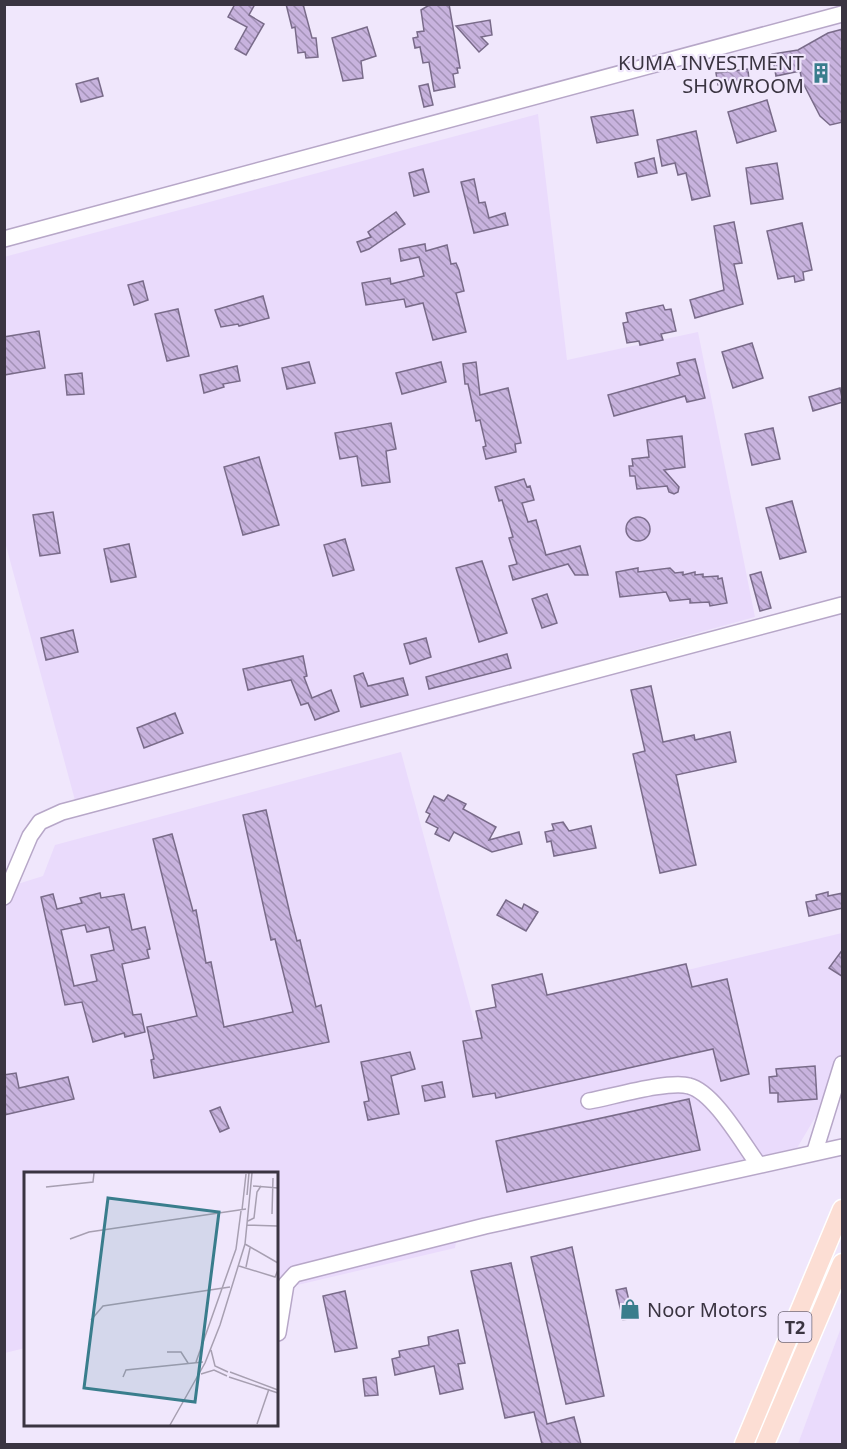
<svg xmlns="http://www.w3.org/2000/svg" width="847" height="1449" font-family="'Noto Sans',sans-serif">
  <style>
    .built { fill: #eadbfc }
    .building { fill: url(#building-back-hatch); stroke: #796b89; stroke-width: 1.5; fill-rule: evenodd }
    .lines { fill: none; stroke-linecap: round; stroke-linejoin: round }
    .minor-casing { stroke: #b7a7c8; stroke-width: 18 }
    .major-casing { stroke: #fff; stroke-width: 21 }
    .minor { stroke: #fff; stroke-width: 15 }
    .major { stroke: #fcded4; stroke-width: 18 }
    .labels { text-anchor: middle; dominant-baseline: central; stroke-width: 4.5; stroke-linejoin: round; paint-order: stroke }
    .shield { fill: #f0e7fc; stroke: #716a79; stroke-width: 1.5 }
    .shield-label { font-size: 18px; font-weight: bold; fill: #3a3441 }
    .poi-label { font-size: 20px; fill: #3a3441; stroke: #f0e7fc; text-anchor: end }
    .inset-road { fill: none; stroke: #a79fb1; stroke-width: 1.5 }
    .view { fill: #397d8c; fill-opacity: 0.15; stroke: #397d8c; stroke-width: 3 }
    .inset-edge { fill: none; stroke: #3a3441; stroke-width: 3 }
  </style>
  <defs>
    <pattern id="building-back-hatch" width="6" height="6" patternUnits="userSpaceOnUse" patternTransform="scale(1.5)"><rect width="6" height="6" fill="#c8b3de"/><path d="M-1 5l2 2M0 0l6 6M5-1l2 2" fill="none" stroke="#a392b6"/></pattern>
  </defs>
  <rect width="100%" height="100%" fill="#f0e7fc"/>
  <g class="built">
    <polygon points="538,114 567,360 698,332 755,617 76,804 5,542 4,257"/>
    <polygon points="401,752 474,1021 842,933 842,1058 831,1091 797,1148 459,1224 455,1248 276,1290 276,1173 26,1173 25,1348 5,1353 5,888 43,876 55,845"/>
    <polygon points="842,1325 842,1444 798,1444"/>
  </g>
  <g class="building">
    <polygon points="235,4 255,4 249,15 264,24 246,55 235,49 247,27 228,17"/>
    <polygon points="286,4 303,4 312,38 316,38 318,57 306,58 305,52 298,53 295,27 292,28"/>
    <polygon points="431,4 449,4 460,68 457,68 458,73 453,74 455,87 434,91 429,62 423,63 420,47 415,48 413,38 418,37 417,32 424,31 421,10"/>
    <polygon points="490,20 492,35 481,37 488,44 479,52 456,26"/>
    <polygon points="367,27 376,56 361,61 363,78 343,81 332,38"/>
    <polygon points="843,29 843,122 830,125 820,116 802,81 800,71 776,76 772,54 798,50 828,33"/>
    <polygon points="748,69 749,81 718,85 716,73"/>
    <polygon points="98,78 103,96 81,102 76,84"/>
    <polygon points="428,84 433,105 424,107 419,86"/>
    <polygon points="767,100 776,131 737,143 728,112"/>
    <polygon points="633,110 638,135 597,143 591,117"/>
    <polygon points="696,131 710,196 692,200 686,173 678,175 675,163 662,166 657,140"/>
    <polygon points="654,158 657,173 638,177 635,163"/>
    <polygon points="777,163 783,199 751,204 746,168"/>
    <polygon points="423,169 429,192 414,196 409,173"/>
    <polygon points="474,179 479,203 485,202 489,218 505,213 508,225 474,233 461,182"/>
    <polygon points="396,212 405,224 369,249 361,252 357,242 371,237 368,232"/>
    <polygon points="734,222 742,263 734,264 743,304 695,318 690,300 724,290 714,226"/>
    <polygon points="802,223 812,270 803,272 804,280 795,282 794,276 778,279 767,231"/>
    <polygon points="425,244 426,251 447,245 451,264 456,263 459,270 464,291 456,293 466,332 433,340 423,303 406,307 404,299 366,305 362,283 390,278 391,284 424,276 419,257 401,261 399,249"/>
    <polygon points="143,281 148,300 134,305 128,285"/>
    <polygon points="263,296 269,318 239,326 238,324 221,327 215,310"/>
    <polygon points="663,305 665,310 671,309 676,331 661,334 663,340 640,345 639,341 627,343 623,323 628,322 626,313"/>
    <polygon points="178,309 189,356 167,361 155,314"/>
    <polygon points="39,331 45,368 4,375 4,337"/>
    <polygon points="752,343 763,378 733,388 722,352"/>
    <polygon points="695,359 705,398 687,402 685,396 614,416 608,395 680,375 677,363"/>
    <polygon points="309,362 315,383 287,389 282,368"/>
    <polygon points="441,362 446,382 402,394 396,373"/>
    <polygon points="476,362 480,395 508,388 521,443 515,444 516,452 486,459 483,447 486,446 480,420 476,421 468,384 465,384 463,364"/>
    <polygon points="237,366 240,381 223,384 224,387 204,393 200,375"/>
    <polygon points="82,373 84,394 67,395 65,375"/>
    <polygon points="840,388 843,402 813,411 809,397"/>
    <polygon points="391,423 396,449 386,451 390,482 362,486 357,456 340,459 335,433"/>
    <polygon points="773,428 780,459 752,465 745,434"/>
    <polygon points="682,436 685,467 664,470 679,487 678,492 674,494 669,492 667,486 637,489 635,476 630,476 629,466 633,466 632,459 649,457 647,440"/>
    <polygon points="259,457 279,525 243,535 224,467"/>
    <polygon points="524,479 527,487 530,486 534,500 522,503 528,522 536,520 546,555 580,546 588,575 575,575 568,564 513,580 509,566 517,564 509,538 513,537 502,500 499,501 495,487"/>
    <polygon points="792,501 806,552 780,559 766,508"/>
    <polygon points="53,512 60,553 40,556 33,515"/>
    <circle cx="638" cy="529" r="12"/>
    <polygon points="345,539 354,570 333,576 324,545"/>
    <polygon points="129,544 136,577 111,582 104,549"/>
    <polygon points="482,561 507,633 479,642 456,568"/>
    <polygon points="638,568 638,572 670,568 675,573 683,572 683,575 695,572 695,575 703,574 703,577 718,576 718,579 722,578 727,603 710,606 709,602 690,603 690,599 670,601 666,592 620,597 616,572"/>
    <polygon points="761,572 771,608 760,611 750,575"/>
    <polygon points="547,594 557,623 542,628 532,599"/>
    <polygon points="73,630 78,652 46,660 41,638"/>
    <polygon points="426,638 431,657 410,664 404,644"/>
    <polygon points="507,654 511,668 429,689 426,677"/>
    <polygon points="303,656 307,676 304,677 312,698 331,690 339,711 315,720 308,703 301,705 291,680 248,690 243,669"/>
    <polygon points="363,673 368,686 403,678 408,695 361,707 354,676"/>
    <polygon points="651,686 663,742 694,735 695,740 730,732 736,762 676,775 696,865 660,873 633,754 645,751 631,690"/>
    <polygon points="175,713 183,733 144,748 137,728"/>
    <polygon points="448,795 466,804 463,809 496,827 489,840 519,832 522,844 492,852 454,832 449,841 435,834 438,828 426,822 430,814 426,812 434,796 444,801"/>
    <polygon points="266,810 290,914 297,941 300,940 316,1007 321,1005 329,1042 154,1078 151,1060 154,1059 147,1027 197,1016 153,839 172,834 193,911 196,910 206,963 211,962 224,1027 293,1012 275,939 271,940 243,815"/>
    <polygon points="563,822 569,831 591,826 596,848 554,856 551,841 547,842 545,832 554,830 552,824"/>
    <polygon points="828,892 828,896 843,893 843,908 809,916 806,902 817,900 816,895"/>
    <path d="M100,893L101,898L124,894L132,930L145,927L150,949L147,950L149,958L122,964L133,1015L141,1014L145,1032L125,1037L124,1033L93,1042L82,1002L65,1005L41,897L53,894L57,909L82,903L80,898ZM85,925L87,932L109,927L114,950L91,955L97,981L74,986L61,930Z"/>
    <polygon points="506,900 522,909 524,904 538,912 526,931 497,915"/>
    <polygon points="843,949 843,977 829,968"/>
    <polygon points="686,964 692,987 727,979 749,1074 721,1081 713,1049 496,1098 495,1093 473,1097 463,1041 482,1038 476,1011 496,1007 492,985 542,974 547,995"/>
    <polygon points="410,1052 415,1069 391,1076 399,1114 368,1120 364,1102 369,1101 361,1062"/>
    <polygon points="815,1066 817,1099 778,1102 778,1093 770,1093 769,1077 777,1076 776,1069"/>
    <polygon points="16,1073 19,1088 68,1077 74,1099 4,1115 4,1075"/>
    <polygon points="442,1082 445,1097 425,1101 422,1086"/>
    <polygon points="689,1099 700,1150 507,1192 496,1141"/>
    <polygon points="220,1107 229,1128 220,1132 210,1111"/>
    <polygon points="572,1247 604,1396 566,1404 531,1257"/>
    <polygon points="511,1263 547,1424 574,1417 581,1444 542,1444 534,1412 505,1418 471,1271"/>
    <polygon points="626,1288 633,1318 623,1320 616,1290"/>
    <polygon points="345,1291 357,1348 335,1352 323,1296"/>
    <polygon points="458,1330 465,1363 458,1364 463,1389 440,1394 434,1366 395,1375 392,1359 400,1357 399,1351 429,1345 428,1337"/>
    <polygon points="376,1377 378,1395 365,1396 363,1379"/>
  </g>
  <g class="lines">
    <g class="minor-casing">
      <g id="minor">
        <polyline points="4,239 842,14"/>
        <polyline points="4,897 30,836 40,822 62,812 842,605"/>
        <path d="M589,1101C612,1097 669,1080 689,1086C714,1092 743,1144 758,1164"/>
        <polyline points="815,1151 842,1064"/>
        <polyline points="278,1333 286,1284 295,1274 485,1226 842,1147"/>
      </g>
    </g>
    <g class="major-casing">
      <g id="major">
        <polyline points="744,1444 842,1209"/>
        <polyline points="765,1444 842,1263"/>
      </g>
    </g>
    <use href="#minor" class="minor"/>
    <use href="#major" class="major"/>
  </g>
  <defs>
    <g id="building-bare" transform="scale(1.62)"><path d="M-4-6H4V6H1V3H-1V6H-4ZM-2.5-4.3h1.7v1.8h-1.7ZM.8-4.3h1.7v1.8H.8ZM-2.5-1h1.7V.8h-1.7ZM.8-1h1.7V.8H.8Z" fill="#397d8c" stroke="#f0e7fc" stroke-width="2.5" paint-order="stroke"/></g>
    <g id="shop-bare" transform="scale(1.62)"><path d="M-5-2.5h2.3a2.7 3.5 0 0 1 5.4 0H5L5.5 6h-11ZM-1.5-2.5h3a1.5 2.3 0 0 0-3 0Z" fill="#397d8c" stroke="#f0e7fc" stroke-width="2.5" paint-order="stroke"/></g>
  </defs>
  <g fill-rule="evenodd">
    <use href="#building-bare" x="821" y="73"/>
    <use href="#shop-bare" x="630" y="1309"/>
  </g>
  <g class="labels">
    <rect class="shield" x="778.5" y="1312" width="33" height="30" rx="4.5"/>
    <g class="shield-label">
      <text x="795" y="1327">T2</text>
    </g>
    <g class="poi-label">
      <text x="804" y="62">KUMA INVESTMENT<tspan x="804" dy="23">SHOWROOM</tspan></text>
      <text x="647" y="1309" text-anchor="start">Noor Motors</text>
    </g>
  </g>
  <g transform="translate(24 1172)">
    <rect width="254" height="254" fill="#f0e7fc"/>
    <path class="inset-road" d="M229,14L254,16M22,15L69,10L70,1M223,23L225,1M218,38L222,2M248,42L249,6M224,49L230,46L233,20L237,14M223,53L253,54M46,67L65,60L222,37M221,72L254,91M215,94L251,105L254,98M222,95L226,76M67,148L79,134L206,115M187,178L191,194L204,200M143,180H157L164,191M172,190L212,77L217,39M206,200L254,218M177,202L190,198L203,204M99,205L102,198L179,190M205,205L254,221M233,252L245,217M146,253L181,191L196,153L221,72L228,1"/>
    <path class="view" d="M84,26L195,40L171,230L60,216Z"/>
    <rect width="254" height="254" class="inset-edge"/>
  </g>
  <rect width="847" height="1449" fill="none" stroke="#3a3441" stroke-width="12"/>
</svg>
